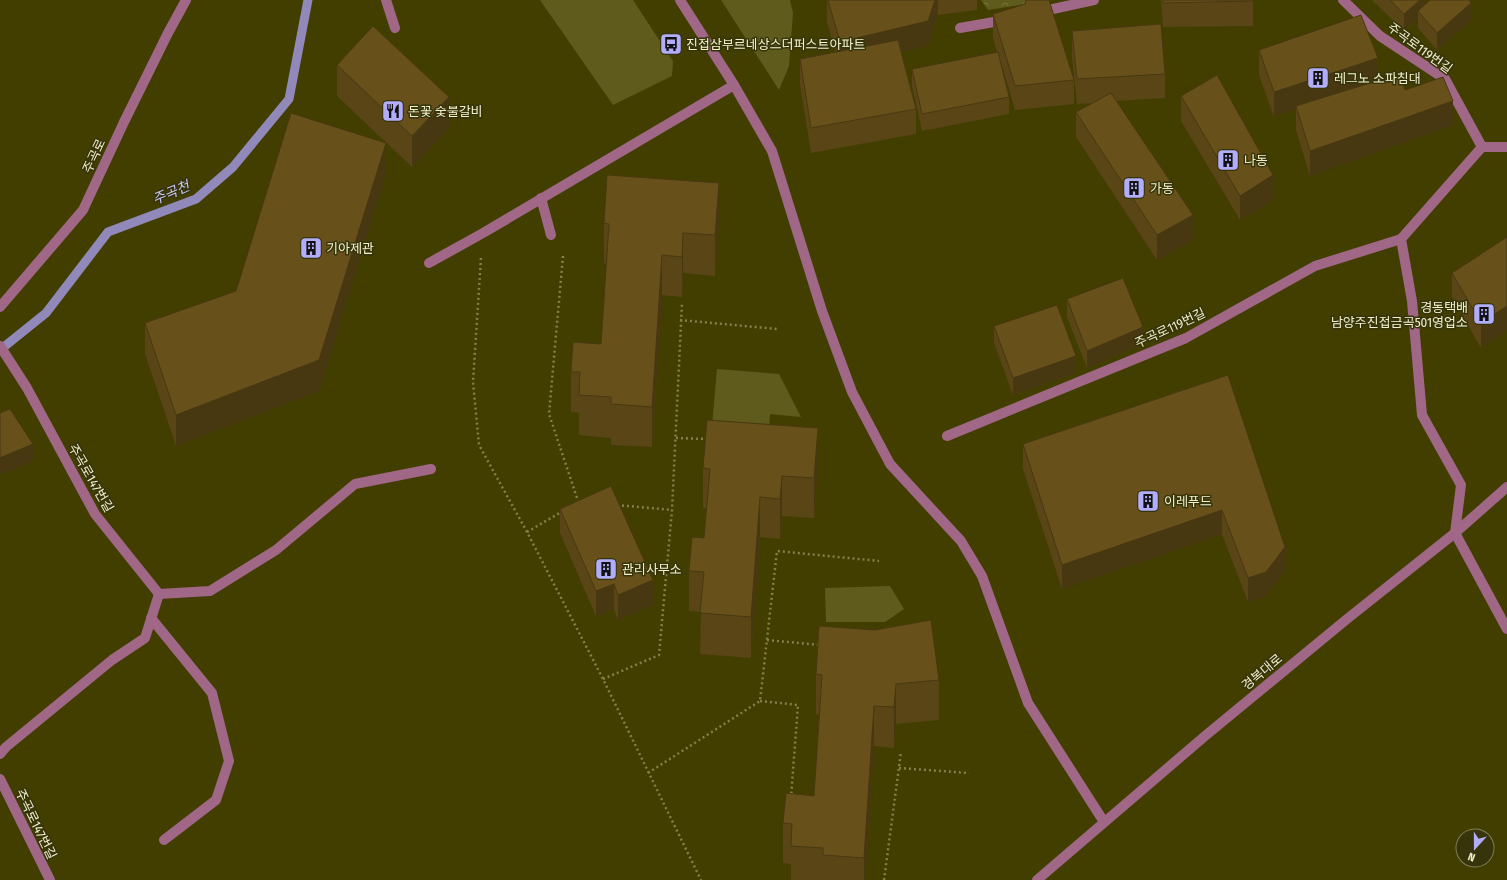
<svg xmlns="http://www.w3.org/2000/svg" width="1507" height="880" font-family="'Fira Sans Condensed','Noto Sans KR',sans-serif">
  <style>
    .forest { fill: url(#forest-crowns) }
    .green { fill: #5f5b1c }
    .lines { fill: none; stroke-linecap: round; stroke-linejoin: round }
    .stream { stroke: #9089ba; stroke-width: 9 }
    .path { stroke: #82804b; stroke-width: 2.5; stroke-dasharray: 2 3; stroke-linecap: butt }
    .minor { stroke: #a16787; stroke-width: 10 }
    .wall { fill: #594516 }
    .shaded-wall { fill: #483812 }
    .building { fill: #67501a; stroke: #483812 }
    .labels { text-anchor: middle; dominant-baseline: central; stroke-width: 3; stroke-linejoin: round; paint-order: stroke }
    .poi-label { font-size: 13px; fill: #f1f0cb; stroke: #36340b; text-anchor: start }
    .street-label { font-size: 13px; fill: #f1f0cb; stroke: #36340b }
    .water-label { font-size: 14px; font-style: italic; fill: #c9c9f7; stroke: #36340b }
  </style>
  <defs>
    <pattern id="forest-crowns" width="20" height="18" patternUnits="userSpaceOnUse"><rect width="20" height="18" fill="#5f5b1c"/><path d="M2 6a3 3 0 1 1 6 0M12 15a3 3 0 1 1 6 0" fill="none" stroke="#76733c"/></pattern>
  </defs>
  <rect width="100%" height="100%" fill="#423e00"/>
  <polygon class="forest" points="981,0 1051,0 988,10"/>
  <g class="green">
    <polygon points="540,0 633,0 673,61 672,76 613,105"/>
    <polygon points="721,0 790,0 793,13 789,66 779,90"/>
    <polygon points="717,369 779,374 801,417 770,414 769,432 712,426"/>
    <polygon points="890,586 904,609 885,622 826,622 825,588"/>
  </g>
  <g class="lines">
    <polyline class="stream" points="0,350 46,313 108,232 196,199 233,167 289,99 308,0"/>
    <g class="path">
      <polyline points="563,256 549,414 578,501"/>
      <polyline points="481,258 473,382 479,445 527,532 603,679 701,880"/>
      <polyline points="680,320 777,329"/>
      <polyline points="676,438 707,439"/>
      <polyline points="617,505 672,510"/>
      <polyline points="527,532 563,511"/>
      <polyline points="767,640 820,645"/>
      <polyline points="603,679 659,655 672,510 682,303"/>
      <polyline points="760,701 798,705 791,797"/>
      <polyline points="899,768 969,773"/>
      <polyline points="648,773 760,701 777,551 879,561"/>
      <polyline points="884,880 901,752"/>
    </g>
    <g class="minor">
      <polyline points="386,0 395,28"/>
      <polyline points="680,0 734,85 772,151 822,311 852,392 890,464 961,541 982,576 1028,703 1104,822"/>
      <polyline points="1343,0 1380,36 1445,79 1482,147 1401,239 1412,301 1422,415 1461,485 1455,533 1507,629"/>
      <polyline points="1039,12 1094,0"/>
      <polyline points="960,28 1005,20"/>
      <polyline points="1482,147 1507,147"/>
      <polyline points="541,198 551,235"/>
      <polyline points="429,263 483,233 734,85"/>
      <polyline points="0,307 83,210 124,122 168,33 186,0"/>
      <polyline points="0,346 27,388 95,514 159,594"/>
      <polyline points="947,436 1186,338 1315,266 1401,239"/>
      <polyline points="159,594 210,591 276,550 355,484 431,469"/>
      <polyline points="151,618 212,693 229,761 216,800 164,840"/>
      <polyline points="0,754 6,747 112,660 145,638 159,594"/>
      <polyline points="0,779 50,880"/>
      <polyline points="1037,880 1205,736 1347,619 1455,533 1507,487"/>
    </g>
  </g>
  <g class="wall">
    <polygon points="827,0 977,0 977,10 938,15 928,46 901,52 916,109 916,134 811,153 800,84 800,59 836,52 827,23"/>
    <polygon points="1161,0 1253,0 1253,26 1163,27"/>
    <polygon points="1372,0 1425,0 1425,5 1471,20 1437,50 1418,28 1418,19 1404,31"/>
    <polygon points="993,14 1074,80 1074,104 1015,110 1000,59 1009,97 1009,114 922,131 912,86 912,69 997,52 993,38"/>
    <polygon points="1072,31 1165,74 1165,98 1116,101 1193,240 1157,260 1076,137 1076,112 1094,103 1077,104 1072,56"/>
    <polygon points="1259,50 1378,81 1405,90 1453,125 1310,176 1296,130 1296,109 1274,117 1259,75"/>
    <polygon points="337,65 449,128 412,167 337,96"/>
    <polygon points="1181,96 1273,200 1240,220 1181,121"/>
    <polygon points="386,174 319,391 176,446 145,354 145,323 236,291"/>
    <polygon points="604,223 719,223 715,276 683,273 682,297 662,295 652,447 611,445 611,438 579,435 579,413 571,412 571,372 601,344 607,264 604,264"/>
    <polygon points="1507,237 1481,348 1452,297 1452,273"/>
    <polygon points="1067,299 1143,344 1087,368 1067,317"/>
    <polygon points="994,326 1076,373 1013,395 994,343"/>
    <polygon points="1228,375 1285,571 1266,596 1248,602 1222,534 1062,589 1023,469 1023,444"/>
    <polygon points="703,468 818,469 814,518 782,516 780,539 760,537 751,658 700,654 701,612 689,611 689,571 704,538 706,509 703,508"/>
    <polygon points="560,509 653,605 618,620 614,609 596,616 560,533"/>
    <polygon points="816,674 939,680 939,720 896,724 894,748 874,746 865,880 791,880 791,864 783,863 783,823 814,796 819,715 816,714"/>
  </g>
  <g class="shaded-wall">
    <polygon points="935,0 938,0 938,15 928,46 840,66 840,42"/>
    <polygon points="1420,0 1425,0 1425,13 1418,11 1418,19 1404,31 1404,14"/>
    <polygon points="1471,3 1471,20 1437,50 1437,33"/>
    <polygon points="1378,58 1378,82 1296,106 1296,109 1274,117 1274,92"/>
    <polygon points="449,97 449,128 412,167 412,136"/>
    <polygon points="1453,101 1453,125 1310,176 1310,151"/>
    <polygon points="386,143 386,174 319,391 176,446 176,415"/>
    <polygon points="1273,175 1273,200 1240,220 1240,196"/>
    <polygon points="719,183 719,223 715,276 715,235"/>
    <polygon points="1193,215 1193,240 1157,260 1157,235"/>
    <polygon points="683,233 683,273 682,297 682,257"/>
    <polygon points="662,255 662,295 652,447 652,407"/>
    <polygon points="1507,306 1507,331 1481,348 1481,323"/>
    <polygon points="1143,327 1143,344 1087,368 1087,351"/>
    <polygon points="1076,356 1076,373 1013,395 1013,378"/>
    <polygon points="818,428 818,469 814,518 814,478"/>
    <polygon points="33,444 33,461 0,475 0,458"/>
    <polygon points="782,476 782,516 780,539 780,499"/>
    <polygon points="760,497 760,537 751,658 751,617"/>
    <polygon points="1222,510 1222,534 1062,589 1062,565"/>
    <polygon points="1285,547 1285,571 1266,596 1248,602 1248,578"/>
    <polygon points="653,580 653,605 618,620 618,595"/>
    <polygon points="614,584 614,609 596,616 596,591"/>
    <polygon points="896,684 896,724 894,748 894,707"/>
    <polygon points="874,706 874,746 865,880 864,880 864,858"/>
  </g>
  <g class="building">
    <polygon points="828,0 935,0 928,21 840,42"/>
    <polygon points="1026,0 1049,0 1074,80 1015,86 993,14 1025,4"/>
    <polygon points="1163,0 1253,0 1253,1 1163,3"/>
    <polygon points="1390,0 1420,0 1404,14"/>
    <polygon points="1430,0 1469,0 1471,3 1437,33 1418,11"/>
    <polygon points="1361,15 1378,58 1274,92 1259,50"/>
    <polygon points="1161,24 1165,74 1077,79 1072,31"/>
    <polygon points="373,26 449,97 412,136 337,65"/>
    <polygon points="898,40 916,109 811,128 800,59"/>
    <polygon points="998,52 1009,97 922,114 912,69"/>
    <polygon points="1399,74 1405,90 1443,77 1453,101 1310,151 1296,106"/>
    <polygon points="1217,75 1273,175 1240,196 1181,96"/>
    <polygon points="1111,93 1193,215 1157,235 1076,112"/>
    <polygon points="291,113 386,143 319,360 176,415 145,323 236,291"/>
    <polygon points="607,175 719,183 715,235 683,233 682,257 662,255 652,407 611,404 611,397 579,395 580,372 571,372 573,342 601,344 609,224 604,223"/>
    <polygon points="1507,237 1507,306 1481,323 1452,273"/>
    <polygon points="1123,278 1143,327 1087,351 1067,299"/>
    <polygon points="1057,305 1076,356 1013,378 994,326"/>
    <polygon points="1228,375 1285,547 1266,572 1248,578 1222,510 1062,565 1023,444"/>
    <polygon points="10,409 33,444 0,458 0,413"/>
    <polygon points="707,420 818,428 814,478 782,476 780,499 760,497 751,617 700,613 704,572 689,571 692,537 704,538 710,469 703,468"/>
    <polygon points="611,486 653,580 618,595 614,584 596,591 560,509"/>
    <polygon points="931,620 939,680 896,684 894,707 874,706 864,858 823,855 823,848 791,846 792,824 783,823 786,793 814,796 822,675 816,674 819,626 875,630"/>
  </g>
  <defs>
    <g id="bus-square" transform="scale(1.15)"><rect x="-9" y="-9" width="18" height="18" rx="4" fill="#b1adfa" stroke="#36340b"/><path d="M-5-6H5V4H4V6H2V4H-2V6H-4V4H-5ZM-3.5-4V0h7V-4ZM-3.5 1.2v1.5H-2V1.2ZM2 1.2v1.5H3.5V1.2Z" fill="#111"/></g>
    <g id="building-square" transform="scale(1.15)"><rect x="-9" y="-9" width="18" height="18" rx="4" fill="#b1adfa" stroke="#36340b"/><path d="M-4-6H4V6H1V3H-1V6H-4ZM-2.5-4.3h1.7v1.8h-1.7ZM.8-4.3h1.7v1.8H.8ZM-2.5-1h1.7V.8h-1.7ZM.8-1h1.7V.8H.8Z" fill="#111"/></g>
    <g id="restaurant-square" transform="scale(1.15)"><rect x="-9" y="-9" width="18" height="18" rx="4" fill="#b1adfa" stroke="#36340b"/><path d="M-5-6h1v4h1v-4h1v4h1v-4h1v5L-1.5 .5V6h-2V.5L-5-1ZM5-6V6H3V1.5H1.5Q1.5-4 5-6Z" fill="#111"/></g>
  </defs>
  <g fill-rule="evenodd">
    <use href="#bus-square" x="671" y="44"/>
    <use href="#building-square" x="1318" y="78"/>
    <use href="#restaurant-square" x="393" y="111"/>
    <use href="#building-square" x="1228" y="160"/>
    <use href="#building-square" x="1134" y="188"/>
    <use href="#building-square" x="311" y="248"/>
    <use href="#building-square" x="1484" y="314"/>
    <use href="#building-square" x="1148" y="501"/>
    <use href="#building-square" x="606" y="569"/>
  </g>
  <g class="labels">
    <g class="poi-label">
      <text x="686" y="44">진접삼부르네상스더퍼스트아파트</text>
      <text x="1334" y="78">레그노 소파침대</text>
      <text x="408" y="111">돈꽃 숯불갈비</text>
      <text x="1244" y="160">나동</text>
      <text x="1150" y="188">가동</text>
      <text x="326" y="248">기아제관</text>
      <text x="1468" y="307" text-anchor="end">경동택배<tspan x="1468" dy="15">남양주진접금곡501영업소</tspan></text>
      <text x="1164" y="501">이레푸드</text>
      <text x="622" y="569">관리사무소</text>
    </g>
    <g class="street-label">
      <text transform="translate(1420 48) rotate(36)">주곡로119번길</text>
      <text transform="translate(94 156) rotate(-65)">주곡로</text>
      <text transform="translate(1170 328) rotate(-25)">주곡로119번길</text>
      <text transform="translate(91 478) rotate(60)">주곡로147번길</text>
      <text transform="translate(1262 672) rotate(-40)">경복대로</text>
      <text transform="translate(36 824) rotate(64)">주곡로147번길</text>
    </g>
    <g class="water-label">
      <text transform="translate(171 193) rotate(-23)">주곡천</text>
    </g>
  </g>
  <g transform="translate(1475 848) rotate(201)"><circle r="19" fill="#36340b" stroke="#817f58"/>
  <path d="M0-3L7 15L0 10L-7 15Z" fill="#b1adfa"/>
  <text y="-6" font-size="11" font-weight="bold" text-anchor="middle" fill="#f1f0cb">N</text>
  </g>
</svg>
